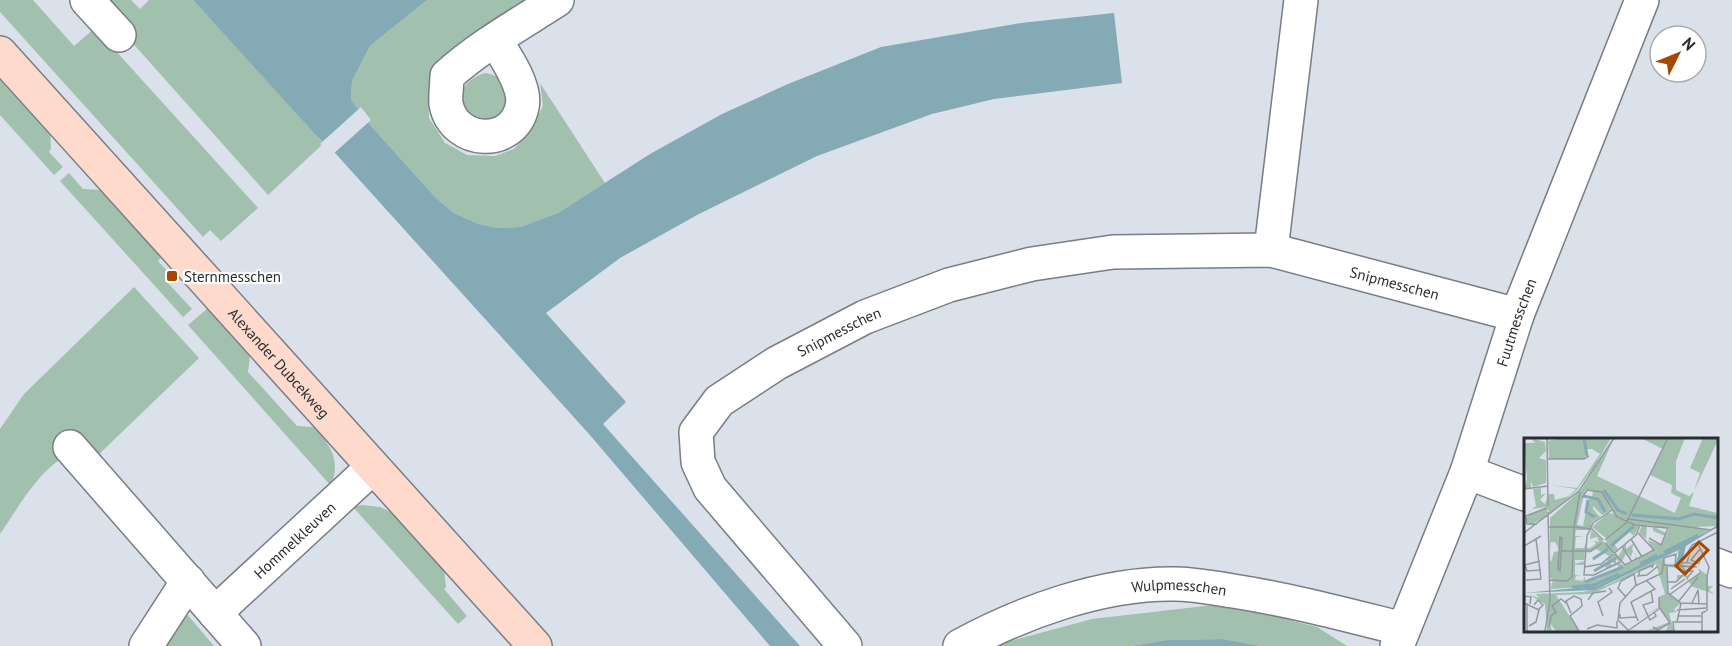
<svg xmlns="http://www.w3.org/2000/svg" width="1732" height="646" font-family="'PT Sans',sans-serif">
  <style>
    .green { fill: #a1c0ad }
    .water { fill: #84aab6 }
    .pier { fill: #dbe1eb }
    .lines { fill: none; stroke-linecap: round; stroke-linejoin: round }
    .street-casing { stroke: #787d86; stroke-width: 36 }
    .secondary-casing { stroke: #787d86; stroke-width: 36 }
    .street { stroke: #fff; stroke-width: 33 }
    .secondary { stroke: #fedacc; stroke-width: 33 }
    .poi-dot { fill: #a84701; stroke: #fff; stroke-width: 2 }
    .labels { text-anchor: middle; dominant-baseline: central; stroke-width: 4.5; stroke-linejoin: round; paint-order: stroke }
    .poi-label { font-size: 15px; fill: #2a2d30; stroke: #fff; text-anchor: start }
    .street-label { font-size: 15px; fill: #2a2d30; stroke: #fff }
    .inset-river { fill: none; stroke: #84aab6; stroke-width: 3 }
    .inset-road { fill: none; stroke: #9499a0; stroke-width: 1.5 }
    .view { fill: #a84701; fill-opacity: 0.15; stroke: #a84701; stroke-width: 3 }
    .inset-edge { fill: none; stroke: #2a2d30; stroke-width: 3 }
  </style>
  <rect width="100%" height="100%" fill="#dbe1eb"/>
  <g class="green">
    <polygon points="0,0 33,0 74,46 95,28 258,208 221,241 210,230 203,237 0,12"/>
    <polygon points="102,0 131,0 140,9 149,0 193,0 324,143 268,195 129,39"/>
    <polygon points="427,0 525,0 461,41 433,69 428,96 429,118 445,143 467,155 495,156 514,149 530,131 543,106 540,83 605,183 558,213 520,227 496,228 476,223 454,213 436,198 371,126 351,100 352,81 370,46"/>
    <path d="M485,73C502,76 505,83 511,98L499,119L480,122C475,118 467,114 464,109C453,93 470,77 485,73Z"/>
    <polygon points="2,78 50,131 51,149 49,152 63,167 54,175 0,115 0,80"/>
    <polygon points="69,173 83,189 103,190 162,256 158,261 173,277 168,283 192,309 183,317 60,181"/>
    <path d="M134,287L199,358L95,458C88,457 78,455 71,456C44,460 15,513 0,534V429L24,394Z"/>
    <path d="M208,308L250,356L248,372L297,426L313,427C331,445 341,460 331,486L188,325Z"/>
    <polygon points="362,505 380,507 395,514 444,569 446,587 444,589 467,616 458,624 353,507"/>
    <polygon points="1222,604 1317,627 1347,646 1261,646 1223,639 1167,640 1131,646 992,646 1092,619"/>
    <polygon points="185,612 214,646 165,646"/>
  </g>
  <g class="water">
    <polygon points="193,0 427,0 370,46 352,81 351,100 371,126 436,198 454,213 476,223 496,228 520,227 558,213 650,154 722,114 788,84 881,47 1021,23 1114,13 1122,83 994,99 932,114 817,156 699,214 620,258 546,313 626,402 603,424 800,646 770,646 589,434 336,154 316,135"/>
    <polygon points="1223,639 1261,646 1131,646 1167,640"/>
  </g>
  <polygon class="pier" points="361,107 371,120 332,155 320,144"/>
  <g class="lines">
    <g class="street-casing">
      <g id="street">
        <polyline points="87,0 119,35"/>
        <path d="M495,40C505,56 527,87 522,107C513,148 454,145 446,104C445,96 447,85 447,76C480,46 520,24 557,0"/>
        <polyline points="1271,250 1301,0"/>
        <polyline points="70,447 244,646"/>
        <polyline points="1467,472 1525,494"/>
        <polyline points="1716,565 1732,571"/>
        <path id="s1" d="M215,613L373,467"/>
        <polyline points="146,646 188,581"/>
        <path id="s2" d="M845,646L710,488L698,462L696,432L719,401L777,363L865,317L949,285L1032,264L1113,252L1271,250L1517,315"/>
        <path id="s3" d="M960,646C1023,612 1102,583 1174,584C1194,584 1214,588 1233,591C1291,600 1347,615 1403,629"/>
        <path id="s4" d="M1397,646L1467,472L1517,315L1642,0"/>
      </g>
    </g>
    <g class="secondary-casing">
      <g id="secondary">
        <path id="s5" d="M0,53L535,646"/>
      </g>
    </g>
    <use href="#street" class="street"/>
    <use href="#secondary" class="secondary"/>
  </g>
  <rect class="poi-dot" x="166" y="270" width="12" height="12" rx="3"/>
  <g class="labels">
    <g class="poi-label">
      <text x="184" y="276">Sternmesschen</text>
    </g>
    <g class="street-label">
      <text stroke="none"><textPath href="#s2" startOffset="1017">Snipmesschen</textPath></text>
      <text stroke="none"><textPath href="#s4" startOffset="345">Fuutmesschen</textPath></text>
      <text stroke="none"><textPath href="#s2" startOffset="444">Snipmesschen</textPath></text>
      <text stroke="none"><textPath href="#s5" startOffset="417">Alexander Dubcekweg</textPath></text>
      <text stroke="none"><textPath href="#s1" startOffset="108">Hommelkleuven</textPath></text>
      <text stroke="none"><textPath href="#s3" startOffset="230">Wulpmesschen</textPath></text>
    </g>
  </g>
  <g transform="translate(1524 438)">
    <rect width="194" height="194" fill="#dbe1eb"/>
    <path d="M7,0L21,4L22,13L15,20L22,22V45L9,49L7,43V50L0,51L3,41L0,5H11ZM38,0H87L70,29L53,52L32,71L26,76L23,70L24,78L6,87L2,82L5,76L23,69L9,71L0,78L12,68L9,51L17,50V57L22,55L16,62L21,66L23,60V68L25,56H30L31,62L45,58L52,51L25,47L53,50L76,16L68,11H62L61,21H25L24,3ZM90,0L73,38L151,75L157,60L147,55L148,47L126,37L139,11L117,0H161L152,23V52L165,58L170,54L165,68L193,75V88L171,89L188,92L73,148L27,151L32,143L26,152L29,142L26,139L25,118L27,124L30,114L36,113L31,104H27L26,112V80L57,52ZM61,52L69,53L68,60L64,62L59,88L53,87ZM85,66L90,76L84,75L68,89L83,101L82,106L67,92L66,101L73,99L75,104L70,103L72,106L66,110H62V105L60,110H51L52,99L60,98H51L52,92H66L68,84L76,79L69,71V68L78,77L87,72ZM115,87H118L115,95L122,101L123,87L131,88L129,90V93L141,98L142,95L130,89L145,91L137,107L124,102L129,114L113,120L108,111L110,105L102,111V105L94,119L92,114L82,122L86,124L81,127L82,131L88,128L86,124L92,126V121L97,125L103,114L107,119L109,113L112,119L109,123L115,121L101,128L95,125L83,132L93,127L96,130L74,141L61,144V138L59,143L51,142L52,138H57L51,137V127H60V123L51,126V122H60L61,112L65,115L72,111L85,118L94,111L90,106L105,94L110,98ZM179,0H193V4L170,53L176,35L166,30ZM157,110L155,118L153,113L140,120L142,127L159,125L165,143L175,135L174,123L177,119L179,118L174,130L183,137L184,148H189L185,152L190,156L169,149L160,138L153,142V137H159L158,130L143,129L144,155L157,165L150,171L153,174L145,175L150,193H142L145,185L134,193L124,192L146,184L135,170L113,181L135,169V159L141,156L132,126L68,156L32,157L55,193H32L26,185L28,193H23L21,166L4,156L15,160L12,156L59,154L81,148Z" fill="#a1c0ad" fill-rule="evenodd"/>
    <path d="M193,89L162,108L158,124H162L167,113L164,124L173,126L152,125L156,111L71,152L0,155L73,148Z" fill="#84aab6"/>
    <path class="inset-river" d="M60,0L63,18M80,52L94,72L103,76M59,58L74,61L81,74M64,62L62,74L71,79M108,77L155,81L170,76L194,80M87,108L110,88M140,114L174,97M69,121L84,111M116,126L133,117M70,133L92,120M61,144L99,129M48,149L70,147L95,136"/>
    <path class="inset-road" d="M23,0L24,68M23,21H60L65,18M0,51L24,48M58,60L63,52L78,54L93,79L111,87L144,90L137,107L125,100M88,72L69,85L63,98L60,137H70L96,124M104,81L187,92L194,88M13,86H3L2,78L23,70M24,89H50L48,139L43,143L25,142M50,89L68,91L79,102M50,89L56,54M0,95L55,53L90,0M36,99L38,100L36,133L34,131ZM107,101L118,119M81,102L102,85L144,0M173,104L185,129L183,138M81,105L101,127L130,112L114,95M0,108L17,98M98,108L108,124M38,113H67L78,105M159,122L168,107L194,94M16,123L1,127L3,133L17,132M174,125L167,122L176,111M140,127L173,129M61,129L77,126L112,97L116,87M143,129L144,155L157,165M160,133H169L163,140M115,137V133L129,127L128,130M113,138L123,137L134,128M2,142L17,141L12,101M143,144H152L159,137M151,148L147,151L161,141M127,153L129,164L119,167L126,182L132,178L130,174M145,157L176,135M102,159L94,150L97,143L110,136L112,147M64,162L69,155L82,153M155,163L174,139M0,165L15,172L12,184L5,188M0,165L1,158L7,159L6,166M3,165V193M168,165L174,152L175,166M10,167L14,162L19,167L14,172M153,172L182,170M183,173V138M47,175L42,163L50,158L57,161L58,168L46,178L55,193M96,176V180L112,179M79,178L74,164L88,154L85,150M153,178H177M114,183L107,164L131,151L122,142M153,184L157,165L183,166M25,189L27,178L32,174L28,168L37,161L42,165M63,191L73,187L93,190V183M132,191L129,189L134,192L146,185L135,169V159M105,192L135,171M21,193L26,163L24,74M105,193L94,182L96,165L111,148L138,135L140,120L152,116L151,129M150,193L149,184H178M178,193V175L182,173"/>
    <path class="view" d="M175,104L184,112L161,136L152,128Z"/>
    <rect width="194" height="194" class="inset-edge"/>
  </g>
  <g transform="translate(1678 54) rotate(47)"><circle r="28" fill="#ffffff" stroke="#aaabac" stroke-width="1.5"/>
  <path d="M0-4.5L10 22L0 15L-10 22Z" fill="#a84701"/>
  <text y="-9" font-size="16" font-weight="bold" text-anchor="middle" fill="#2a2d30">N</text>
  </g>
</svg>
